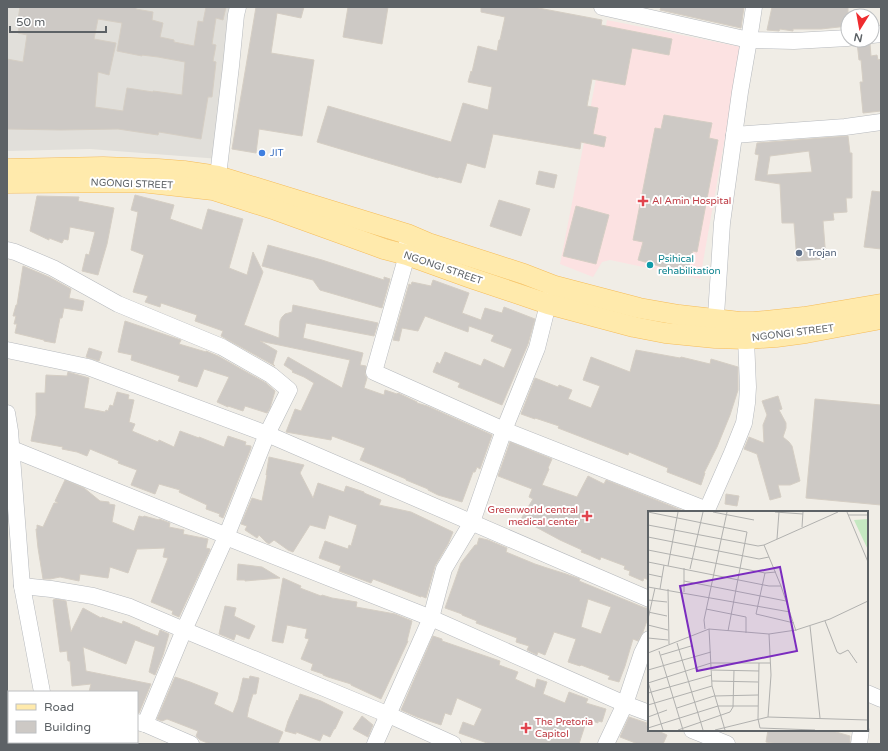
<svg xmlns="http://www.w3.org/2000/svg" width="888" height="751" font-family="'Varela Round',sans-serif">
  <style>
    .industrial { fill: #e1dfda }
    .medical { fill: #fce2e2 }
    .building { fill: #cdc9c5; stroke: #d5cec4; fill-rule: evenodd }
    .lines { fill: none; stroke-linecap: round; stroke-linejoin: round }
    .minor-casing { stroke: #b6b9bd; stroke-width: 17 }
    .major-casing { stroke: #f6bc58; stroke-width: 21 }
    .minor { stroke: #fff; stroke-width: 16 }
    .major { stroke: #ffeaac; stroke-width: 20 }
    .shop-dot { fill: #3f7fe0; stroke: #fff; stroke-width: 1.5 }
    .health-dot { fill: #e0444e; stroke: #fff; stroke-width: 1.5 }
    .service-dot { fill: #5c6f8a; stroke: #fff; stroke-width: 1.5 }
    .culture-dot { fill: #0f9aa8; stroke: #fff; stroke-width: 1.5 }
    .labels { text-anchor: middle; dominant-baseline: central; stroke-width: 4; stroke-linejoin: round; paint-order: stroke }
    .shop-label { font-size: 10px; fill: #366cbe; stroke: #fff; text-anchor: start }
    .street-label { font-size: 10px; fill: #5d6266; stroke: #fff }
    .health-label { font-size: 10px; fill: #be3a42; stroke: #fff; text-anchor: start }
    .service-label { font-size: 10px; fill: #4e5e75; stroke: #fff; text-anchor: start }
    .culture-label { font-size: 10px; fill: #0d838f; stroke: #fff; text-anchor: start }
    .inset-road { fill: none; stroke: #b1b1af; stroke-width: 1 }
    .view { fill: #7b2cbf; fill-opacity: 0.15; stroke: #7b2cbf; stroke-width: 2 }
    .inset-edge { fill: none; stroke: #5d6266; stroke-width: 2 }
  </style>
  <rect width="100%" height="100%" fill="#f0ede6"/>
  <polygon class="industrial" points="7,7 232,7 220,159 90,149 7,151"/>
  <polygon class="medical" points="607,20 741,47 700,279 610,260 602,262 593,277 560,264 584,142"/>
  <g class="building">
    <path d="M20,7H136V9L153,12L152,20L163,23L160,37L174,40V42L194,46L198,21L203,22L206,7H226L223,20L216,18L212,44L216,45L213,61L216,62L212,97H208L201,139L159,132L158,135L118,129L61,130L7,129V59L23,62L27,35L18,33L19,27L17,26ZM98,19L122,23L117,51L142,56V55L158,57L185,62L182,95L153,91V92L127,88L123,111L95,107L98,72L109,75L116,43L94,39Z"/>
    <polygon points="256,7 304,7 301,18 277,13 271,53 314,60 302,136 259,129 256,153 232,149"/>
    <polygon points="348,7 388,7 382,44 343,37"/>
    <polygon points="481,7 533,7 602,20 601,25 672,39 669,55 632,48 625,85 592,79 587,106 598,108 593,134 606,137 604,147 581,142 580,149 493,134 485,168 467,163 461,183 439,177 438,178 317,142 328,106 451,142 463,103 488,110 492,87 468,82 471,71 472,72 478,46 497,51 499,40 500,40 505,17 481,12"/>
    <polygon points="661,7 744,7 741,28 660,10"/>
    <polygon points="772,7 848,7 848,26 821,29 793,29 793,31 780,29 779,31 767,30"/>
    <polygon points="865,41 870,44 871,56 877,55 878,60 881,59 881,111 863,113 860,82 863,82 861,60 859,60 857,42"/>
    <polygon points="664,115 712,123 709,138 718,140 697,252 693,251 687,274 638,260 643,242 633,240 655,128 661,129"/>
    <path d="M848,136L850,153H852V198H846L847,212L833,213L834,220L823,221L826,259L797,261L794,223H782L780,184L755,180L759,155L755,154L757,143ZM809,151L812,172L767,175L770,156Z"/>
    <polygon points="539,171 557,175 554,188 536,184"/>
    <polygon points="872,191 881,192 881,249 864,247"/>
    <polygon points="135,195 174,205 170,219 202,230 208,209 243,219 229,268 247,275 253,252 263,272 244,325 279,338 280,321 282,317 285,314 292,312 293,305 378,323 374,336 306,323 303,338 363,353 360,365 366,366 365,374 367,378 364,388 384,395 385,390 397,394 398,393 417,402 417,403 427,406 492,435 480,469 477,467 475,472 473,472 462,502 438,495 428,490 428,489 406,480 406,479 360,460 365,448 332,436 331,440 286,432 295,409 301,411 314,383 304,377 292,372 293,371 284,365 288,357 342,388 350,360 260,341 277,351 273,364 275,366 221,336 223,331 195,321 197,315 161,303 160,307 145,302 148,296 133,292 144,255 131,250 138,212 131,210"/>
    <polygon points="37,196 79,197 78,201 114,208 107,244 98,275 82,271 86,254 89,255 95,232 70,227 68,240 64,239 62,243 49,238 49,240 30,231"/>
    <polygon points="499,200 530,209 521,236 490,226"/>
    <polygon points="576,206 609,215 596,264 563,256"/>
    <polygon points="268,245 322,260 384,280 384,277 390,279 382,308 320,290 313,280 262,266"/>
    <polygon points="23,266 49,277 71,289 69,298 84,301 82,311 64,308 62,318 60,318 55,343 44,341 44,340 15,333 17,324 14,324 16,316 13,316 16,305 17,305"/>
    <polygon points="433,280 469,293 462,313 481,320 485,308 502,313 504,307 535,319 528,344 502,405 458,387 460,383 433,372 437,362 440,364 445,352 481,366 484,359 504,368 512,349 491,341 494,335 469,326 468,332 425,316 418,331 402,328 399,341 393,340 409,284 411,285 412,282 431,286"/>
    <polygon points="125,321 181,340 179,344 206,352 206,351 218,356 266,383 275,391 270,408 267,413 245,406 243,411 228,406 228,407 217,402 229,377 204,369 197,387 178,381 180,376 131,360 132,355 118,352"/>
    <polygon points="89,348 102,352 99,361 86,357"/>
    <polygon points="636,350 680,358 681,357 710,364 711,359 738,367 738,390 730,415 717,447 704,473 705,473 701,485 667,472 668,468 629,452 628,455 558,428 559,426 535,418 535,419 521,414 535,378 558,387 559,385 572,390 568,399 591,408 600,386 583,380 591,357 630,372"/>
    <polygon points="68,372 89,378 84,408 105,412 106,410 108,411 110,405 113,406 117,392 129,395 128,399 134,400 129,422 135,424 132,431 158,442 159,440 174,447 180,431 199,438 199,437 224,447 228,436 246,442 245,445 251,446 251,448 223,518 219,516 220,514 206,509 207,505 179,492 180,490 159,484 155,494 131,485 137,470 118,463 119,461 90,449 87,456 77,452 62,449 63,447 31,441 36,415 36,393 45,393 46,375 67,376"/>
    <polygon points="778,396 782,409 779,410 786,423 786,428 783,437 789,442 792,446 800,481 790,485 778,485 781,497 770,500 757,454 744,449 749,437 764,443 763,425 767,415 762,401"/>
    <polygon points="815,399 881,405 881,505 806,498"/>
    <polygon points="510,442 552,459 548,468 549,469 542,485 577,497 588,476 604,484 606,480 686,512 649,512 649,580 644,578 643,581 629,575 630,571 624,569 625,566 601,557 600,560 589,555 581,552 582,550 560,540 521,519 533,499 529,497 532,489 498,476"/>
    <polygon points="269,457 304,465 300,473 313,498 318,483 344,492 346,486 364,492 364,493 381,500 379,505 411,512 453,532 448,544 435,566 426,598 421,596 421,597 373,579 371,583 339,571 341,566 319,558 325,541 348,549 349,545 351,546 357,525 329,515 325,529 310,525 293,552 288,550 274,540 269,544 266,542 259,535 257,538 245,530 247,526 241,524 252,498 262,501 267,475 266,475"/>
    <polygon points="65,480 84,488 100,501 109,502 109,504 115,505 112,522 134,531 139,516 143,517 144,516 159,520 159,519 170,523 169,527 184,530 183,534 208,539 206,548 210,549 210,550 179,617 172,614 173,611 151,602 168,558 163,557 165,548 140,549 137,549 128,573 110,567 108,578 80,574 79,581 60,577 50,579 43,579 38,548 36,529 37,529 37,525 43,527 54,503 58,503 55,501"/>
    <polygon points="726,494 739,496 737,506 725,504"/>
    <path d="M479,538L488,540L507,548L506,552L535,564L547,568L566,574L580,579L579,581L645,608H649V615L643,632L638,641L633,639L625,666L619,682L608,679L610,676L581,665L580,666L568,662L576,639L554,632L545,655L538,652L537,655L527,650L529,646L516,642L517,638L476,623L477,621L462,615V614L445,608L461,563L475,545H477ZM588,599L611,607L601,634L581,627Z"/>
    <polygon points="238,564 262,567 280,578 245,581 245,580 237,580"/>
    <polygon points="283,578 301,586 300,588 321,596 322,595 332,598 357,602 356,607 395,614 412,621 407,641 408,641 381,699 351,685 351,684 328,677 323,675 323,674 311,670 313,664 301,659 309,639 305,638 307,629 287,625 283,643 272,641"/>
    <polygon points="56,599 66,601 71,632 83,608 101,618 102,617 122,624 123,621 140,628 140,629 158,636 160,630 169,634 163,655 155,675 149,672 155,647 135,640 126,664 83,647 86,671 151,684 139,713 137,712 137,692 89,692 91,684 72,686 70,661 68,661 67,651 60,652 53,600"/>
    <polygon points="225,606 236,608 234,616 255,626 249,639 236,634 234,640 219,634"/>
    <polygon points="433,636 442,639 442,641 500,661 499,665 518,672 515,679 535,688 537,679 547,682 543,694 565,703 569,692 588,699 586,703 606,709 602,722 598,721 598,723 587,719 579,744 490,744 459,733 463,722 474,726 482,709 457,698 451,715 445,713 441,725 417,717 401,710"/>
    <polygon points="250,676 259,678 256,694 253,694 249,707 247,717 283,732 278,744 210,744 200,740 196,736 198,731 167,719 162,721 157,719 175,677 190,682 218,693 214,704 233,713 238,700 243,678 249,679"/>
    <polygon points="300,694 321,701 343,712 335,729 334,729 330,737 323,734 320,741 296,732 296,734 285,731 288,721 297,700 298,701"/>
    <polygon points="362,716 373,725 368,737 353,729"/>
    <polygon points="629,717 647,723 646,725 649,727 649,730 656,730 667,735 663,744 638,744 620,737"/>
    <polygon points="768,730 829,730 850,736 850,744 778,744 766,742"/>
  </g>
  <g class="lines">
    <g class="minor-casing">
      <g id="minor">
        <polyline points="602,7 749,40 794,41 848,38"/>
        <polyline points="872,35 881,34"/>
        <polyline points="734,135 845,127 881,122"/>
        <polyline points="214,187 218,176 231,66 236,15 238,7"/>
        <polyline points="407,243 407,255 374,372 504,430 707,510"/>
        <polyline points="7,250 15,252 53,268 118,304 222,347 271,375 289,390 267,434 226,537 184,630 145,724"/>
        <polyline points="715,331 722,223 740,92 749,40 754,7"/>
        <polyline points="7,350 88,367 267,434 649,599"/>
        <polyline points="7,413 10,431 22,586 42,692"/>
        <polyline points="12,449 227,536 226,537 431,618 625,704 649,713"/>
        <polyline points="706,512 732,453 744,423 747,403 748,387 746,339"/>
        <polyline points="22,586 51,589 93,596 130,607 184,630 389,715 453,744"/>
        <polyline points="867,693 881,699"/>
        <polyline points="137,722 145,724 191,744"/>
        <polyline points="692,730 727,744"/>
        <polyline points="52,742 53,744"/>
        <polyline points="375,744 431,618 444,569 472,522 504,430 537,348 548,304 553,293"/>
        <polyline points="606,744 625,704 642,653 649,639"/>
        <polyline points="859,744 861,730"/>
      </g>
    </g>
    <g class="major-casing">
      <g id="major">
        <polyline points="7,169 103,167 158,169 184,171 218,176 407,234 428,243 524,274 555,286 639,308 679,315 740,322 754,322 804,317 881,304"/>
        <polyline points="7,183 141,182 213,190 276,210 384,249 407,255 471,278 548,304 634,327 665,333 715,338 746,339 776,337 806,333 881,319"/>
      </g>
    </g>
    <use href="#minor" class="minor"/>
    <use href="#major" class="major"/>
  </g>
  <circle class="shop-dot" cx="262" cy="153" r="4"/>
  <g class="health-dot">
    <path d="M641 195h4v4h4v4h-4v4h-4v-4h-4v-4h4z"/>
    <path d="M585 510h4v4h4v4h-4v4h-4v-4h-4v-4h4z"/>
    <path d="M524 722h4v4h4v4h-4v4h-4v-4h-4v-4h4z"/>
  </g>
  <circle class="service-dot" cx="799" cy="253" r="4"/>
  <circle class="culture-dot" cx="650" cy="265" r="4"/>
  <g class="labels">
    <g class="shop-label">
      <text x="270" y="153">JIT</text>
    </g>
    <g class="street-label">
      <text transform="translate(132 184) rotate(2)">NGONGI STREET</text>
      <text transform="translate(443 268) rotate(19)">NGONGI STREET</text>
      <text transform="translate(793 333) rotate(-7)">NGONGI STREET</text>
    </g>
    <g class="health-label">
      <text x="652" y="201">Al Amin Hospital</text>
      <text x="578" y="510" text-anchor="end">Greenworld central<tspan x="578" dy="12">medical center</tspan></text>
      <text x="535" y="722">The Pretoria<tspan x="535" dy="12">Capitol</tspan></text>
    </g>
    <g class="service-label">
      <text x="807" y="253">Trojan</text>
    </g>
    <g class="culture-label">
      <text x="658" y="259">Psihical<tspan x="658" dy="12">rehabilitation</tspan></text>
    </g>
  </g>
  <g transform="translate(648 511)">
    <rect width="220" height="220" fill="#f0ede6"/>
    <path d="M220,8V39L206,9Z" fill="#c5e8c1"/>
    <path class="inset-road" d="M0,1L99,21L80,120M65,1L106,9M127,1L155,3M199,1L220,51M200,4H220M0,14L110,35L116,34M154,16L155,1M0,26L111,48L121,46M129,28L131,1M0,39L117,62L128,61M0,51L121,75H133M20,55L30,1M36,57V81M42,58L55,1M117,62L108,103L146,112M0,63L14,66M36,70L138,90M0,76L142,101M12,78L16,54M20,78L21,133M0,89L19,91M58,98L98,106V122M0,101L19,105M0,108L7,77M177,110L189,141L192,143L200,139L209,152M0,114L20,119M162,115L172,207M57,118L56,109L79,1M61,118L64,175L77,219M148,120L133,75L116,34L190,1M0,127L20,129M29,132L55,219M11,140L35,219M0,142L61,118L121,123L148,119L182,108L220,90M13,144L43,135M111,152L110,208L112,217L167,219M0,159L63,141M64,159L111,160M64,170L110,171M0,171L15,219M0,172L63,152H122M0,182L64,164M0,194L64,175M29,197L66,185L110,184M0,206L19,199M120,206L123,164L121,123M0,217L70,195H110M30,219L82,201L85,196L86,159M67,219L120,206L220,209"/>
    <path class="view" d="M132,56L149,140L49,160L32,75Z"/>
    <rect width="220" height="220" class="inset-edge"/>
  </g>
  <rect width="888" height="751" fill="none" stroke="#5d6266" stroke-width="16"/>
  <rect x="8" y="691" width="130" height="52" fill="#ffffff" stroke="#bec0c2"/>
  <rect x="16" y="704" width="20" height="6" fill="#ffeaac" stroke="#bec0c2"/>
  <text x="44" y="711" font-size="12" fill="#5d6266">Road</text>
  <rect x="16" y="721" width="20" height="12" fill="#cdc9c5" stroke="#bec0c2"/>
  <text x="44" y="731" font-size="12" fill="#5d6266">Building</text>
  <g transform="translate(860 28) rotate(191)"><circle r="19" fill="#ffffff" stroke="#bec0c2"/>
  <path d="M0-3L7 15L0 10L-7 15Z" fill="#ef2c2f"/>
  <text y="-6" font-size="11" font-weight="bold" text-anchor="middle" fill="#5d6266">N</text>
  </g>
  <path d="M10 26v6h96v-6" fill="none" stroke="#5d6266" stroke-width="2"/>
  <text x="16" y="26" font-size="12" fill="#5d6266" stroke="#ffffff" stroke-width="3" paint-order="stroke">50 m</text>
</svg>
